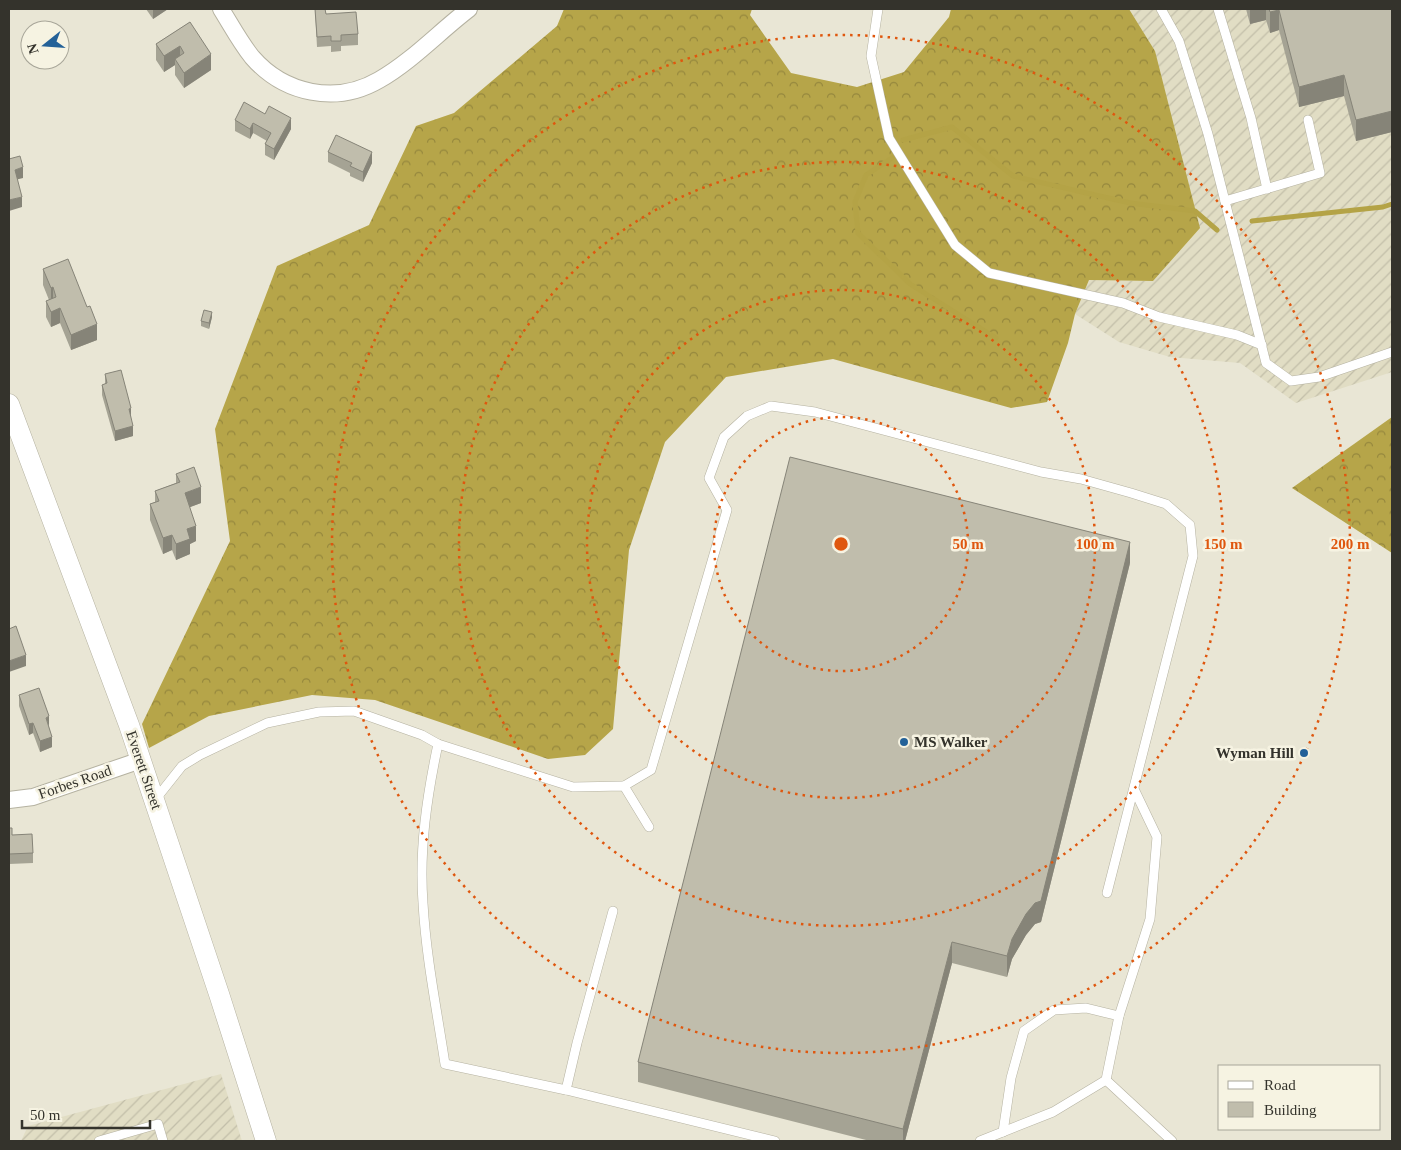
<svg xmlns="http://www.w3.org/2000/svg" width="1401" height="1150" font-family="'Times New Roman',serif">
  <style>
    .industrial { fill: url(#industrial-furrows) }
    .forest { fill: url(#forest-crowns) }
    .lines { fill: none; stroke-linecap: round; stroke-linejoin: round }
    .stream { stroke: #b4a346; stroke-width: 5 }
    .service-casing { stroke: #b5b2a1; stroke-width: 10 }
    .minor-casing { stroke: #b5b2a1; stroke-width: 18 }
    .tertiary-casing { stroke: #b5b2a1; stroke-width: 21 }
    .service { stroke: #fff; stroke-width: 9 }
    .minor { stroke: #fff; stroke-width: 16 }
    .tertiary { stroke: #fff; stroke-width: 20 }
    .wall { fill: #a5a394 }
    .shaded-wall { fill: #868478 }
    .building { fill: #c0bdac; stroke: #868478 }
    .ring { fill: none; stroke: #df570e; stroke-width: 2.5; stroke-dasharray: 2.5 5 }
    .poi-dot { fill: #236198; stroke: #f6f3e2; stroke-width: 2 }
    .labels { text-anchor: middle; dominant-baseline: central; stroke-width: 5; stroke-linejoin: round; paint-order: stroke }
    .poi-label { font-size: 15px; font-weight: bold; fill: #34332c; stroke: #f6f3e2; text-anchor: start }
    .street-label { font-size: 15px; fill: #34332c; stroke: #f6f3e2 }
    .centre { fill: #df570e; stroke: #f6f3e2; stroke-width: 2.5 }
    .ring-label { font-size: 15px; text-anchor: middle; font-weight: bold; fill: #df570e; stroke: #f6f3e2; stroke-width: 5; stroke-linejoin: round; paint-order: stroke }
  </style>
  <defs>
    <pattern id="industrial-furrows" width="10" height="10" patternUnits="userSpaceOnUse" patternTransform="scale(1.25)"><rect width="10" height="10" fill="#e1ddc4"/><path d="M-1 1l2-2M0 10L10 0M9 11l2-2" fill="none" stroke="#c2bea9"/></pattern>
    <pattern id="forest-crowns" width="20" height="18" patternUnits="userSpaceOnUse" patternTransform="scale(1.25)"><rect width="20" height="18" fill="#b6a549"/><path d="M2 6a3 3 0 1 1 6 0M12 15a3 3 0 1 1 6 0" fill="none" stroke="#95873d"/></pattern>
  </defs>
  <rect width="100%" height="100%" fill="#e9e6d5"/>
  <g class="industrial">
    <polygon points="1129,9 1392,9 1392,372 1296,403 1240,363 1170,357 1119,342 1075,314 1089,280 1153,281 1155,51"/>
    <polygon points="221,1074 242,1141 21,1141 28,1126"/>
  </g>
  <g class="forest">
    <polygon points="564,9 752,9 750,15 791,73 857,87 904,72 949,17 951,9 1129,9 1155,51 1200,228 1153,281 1089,280 1075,314 1068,343 1047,402 1011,408 833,359 726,377 665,442 629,550 613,729 585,755 548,759 375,700 312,695 209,716 149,748 142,724 230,541 215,429 277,266 369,225 416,126 454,113 557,26"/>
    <polygon points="1392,417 1392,553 1292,488"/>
  </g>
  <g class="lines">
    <g class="stream">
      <polyline points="903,140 952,127 1013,176 1130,203 1195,211 1217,230"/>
      <polyline points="892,158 866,175 855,202 858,233 910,284 996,338"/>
      <polyline points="1252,221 1383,207 1392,204"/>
    </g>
    <g class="service-casing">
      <g id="service">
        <polyline points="878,9 871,56 889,138 955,245 989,273 1123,303 1159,317 1237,335 1262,345"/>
        <polyline points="1161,9 1179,41 1208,134 1266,363 1291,381 1319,377 1392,352"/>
        <polyline points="1218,9 1251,118 1267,189"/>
        <polyline points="1225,201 1320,173 1308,120"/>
        <path d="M438,744C427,796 419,849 423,903C426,957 437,1011 445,1064L566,1090"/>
        <polyline points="624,786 651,770 727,510 709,478 724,437 747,416 771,406 815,412 1041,472 1081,479 1131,493 1166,504 1190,525 1193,556 1107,893"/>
        <polyline points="155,800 182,766 200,755 267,723 319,712 354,711 422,735 438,744 573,787 624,786 649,827"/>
        <polyline points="613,911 577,1043 566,1090 775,1141"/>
        <polyline points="1106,1080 1119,1016 1150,919 1157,837 1134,789"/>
        <polyline points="1003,1132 1011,1078 1024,1031 1054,1010 1086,1008 1119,1016"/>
        <polyline points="99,1141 158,1124 163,1141"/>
        <polyline points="980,1141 1053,1112 1106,1080 1172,1141"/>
      </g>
    </g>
    <g class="minor-casing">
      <g id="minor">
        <path d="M221,9C231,25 240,42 252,57C284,94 336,105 379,80C411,62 440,31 469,9"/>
        <polyline points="9,800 33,797 141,760"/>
      </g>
    </g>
    <g class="tertiary-casing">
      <polyline id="tertiary" points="9,404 129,725 219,994 266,1141"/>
    </g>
    <use href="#service" class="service"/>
    <use href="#minor" class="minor"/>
    <use href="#tertiary" class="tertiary"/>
  </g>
  <g class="wall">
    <polygon points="146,9 168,9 153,19"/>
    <polygon points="315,9 325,9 326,14 358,34 358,45 341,46 341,51 331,52 331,46 317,47"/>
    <polygon points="1246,9 1392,9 1392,132 1356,141 1344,96 1299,107 1279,30 1270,33 1266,20 1250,24"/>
    <polygon points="190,22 211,70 184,88 175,75 175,65 164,72 156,60 156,44"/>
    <polygon points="235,120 291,129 274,160 265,155 265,144 267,141 253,133 250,139 235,131"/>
    <polygon points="328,152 372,163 363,182 350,176 350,173 328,162"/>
    <polygon points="43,269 87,307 97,340 71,350 60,323 51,327 46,317 46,301 49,300 43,285"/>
    <polygon points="212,317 209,329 201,326 201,321"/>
    <polygon points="105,374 133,436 115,441 102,395 102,385 105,384"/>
    <polygon points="176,474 201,503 190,507 196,541 190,544 190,554 176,560 172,550 163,554 150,520 150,504 155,502 155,491 176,483"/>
    <polygon points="1130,563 1041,922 1035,924 1026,935 1012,959 1007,977 952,963 905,1141 870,1141 638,1082 638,1062"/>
    <polygon points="19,695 49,727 52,747 40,752 33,733 29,735 19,706"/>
    <polygon points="9,828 12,835 33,853 33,863 9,864"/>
  </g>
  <g class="shaded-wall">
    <polygon points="153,9 168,9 153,19"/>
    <polygon points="1250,9 1266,9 1266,20 1250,24"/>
    <polygon points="1279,10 1279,30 1270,33 1270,12"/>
    <polygon points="180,46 180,62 175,59 175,65 164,72 164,56"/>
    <polygon points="211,54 211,70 184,88 184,73"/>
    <polygon points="1344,75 1344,96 1299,107 1299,87"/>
    <polygon points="1392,111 1392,132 1356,141 1356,120"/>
    <polygon points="291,118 291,129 274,160 274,149"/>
    <polygon points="253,123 253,133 250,139 250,129"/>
    <polygon points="372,152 372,163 363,182 363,172"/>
    <polygon points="23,167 23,178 15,180 15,170"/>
    <polygon points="22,197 22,207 9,211 9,200"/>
    <polygon points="53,287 53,303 51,304 51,288"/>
    <polygon points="60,308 60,323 51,327 51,312"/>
    <polygon points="212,312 212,317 209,329 209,323"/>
    <polygon points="97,324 97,340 71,350 71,335"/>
    <polygon points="131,408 131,419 129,409"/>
    <polygon points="133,426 133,436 115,441 115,431"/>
    <polygon points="201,487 201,503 185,509 185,493"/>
    <polygon points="196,526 196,541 190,544 190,554 176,560 176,544 187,529"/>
    <polygon points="172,535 172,550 163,554 163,538"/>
    <polygon points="1130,542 1130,563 1041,922 1035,924 1026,935 1012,959 1007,977 1007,956"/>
    <polygon points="26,655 26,666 9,672 9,661"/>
    <polygon points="49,716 49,727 46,718"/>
    <polygon points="33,723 33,733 29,735 29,724"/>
    <polygon points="52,737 52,747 40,752 40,741"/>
    <polygon points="952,942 952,963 905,1141 903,1141 903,1129"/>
  </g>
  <g class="building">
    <polygon points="315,9 325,9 326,14 356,12 358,34 341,35 341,41 331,41 331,36 317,37"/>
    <polygon points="1269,9 1392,9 1392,111 1356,120 1344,75 1299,87 1279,10 1270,12"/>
    <polygon points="190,22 211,54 184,73 175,59 184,53 180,46 164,56 156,44"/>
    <polygon points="244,102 265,114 269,106 291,118 274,149 265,144 271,133 253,123 250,129 235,120"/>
    <polygon points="336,135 372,152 363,172 350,166 352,163 328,152"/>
    <polygon points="20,156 23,167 15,170 22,197 9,200 9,159"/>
    <polygon points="68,259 87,307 90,306 97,324 71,335 60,308 51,312 46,301 56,297 53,287 51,288 43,269"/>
    <polygon points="204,310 212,312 209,323 201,321"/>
    <polygon points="121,370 131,408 129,409 133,426 115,431 102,385 107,383 105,374"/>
    <polygon points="790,457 1130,542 1041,901 1035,903 1026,914 1012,939 1007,956 952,942 903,1129 638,1062"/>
    <polygon points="194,467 201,487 185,493 196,526 187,529 190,539 176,544 172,535 163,538 150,504 159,501 155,491 180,482 176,474"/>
    <polygon points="16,626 26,655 9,661 9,627 9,629"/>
    <polygon points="39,688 49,716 46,718 52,737 40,741 33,723 29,724 19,695"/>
    <polygon points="9,828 12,828 12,835 32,834 33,853 9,854"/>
  </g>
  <g class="ring">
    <circle cx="841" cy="544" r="127"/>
    <circle cx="841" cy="544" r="254"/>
    <circle cx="841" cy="544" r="382"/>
    <circle cx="841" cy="544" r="509"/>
  </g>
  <g class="poi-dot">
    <circle cx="904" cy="742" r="5"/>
    <circle cx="1304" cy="753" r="5"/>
  </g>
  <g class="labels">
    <g class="poi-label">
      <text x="914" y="742">MS Walker</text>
      <text x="1294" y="753" text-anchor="end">Wyman Hill</text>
    </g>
    <g class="street-label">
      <text transform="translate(144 770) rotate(71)">Everett Street</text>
      <text transform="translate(75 782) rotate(-19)">Forbes Road</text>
    </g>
  </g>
  <circle cx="841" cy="544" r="8" class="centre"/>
  <g class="ring-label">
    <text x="968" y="549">50 m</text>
    <text x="1095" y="549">100 m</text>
    <text x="1223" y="549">150 m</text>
    <text x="1350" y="549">200 m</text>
  </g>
  <rect width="1401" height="1150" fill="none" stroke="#34332c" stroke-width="20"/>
  <rect x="1218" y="1065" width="162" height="65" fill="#f6f3e2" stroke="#a8a699"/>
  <rect x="1228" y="1081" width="25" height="8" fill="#ffffff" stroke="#a8a699"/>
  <text x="1264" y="1090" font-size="15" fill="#34332c">Road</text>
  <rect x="1228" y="1102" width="25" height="15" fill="#c0bdac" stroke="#a8a699"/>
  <text x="1264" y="1115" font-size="15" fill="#34332c">Building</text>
  <g transform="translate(45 45) rotate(253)"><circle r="24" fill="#f6f3e2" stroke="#a8a699"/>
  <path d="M0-4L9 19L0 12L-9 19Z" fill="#236198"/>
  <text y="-8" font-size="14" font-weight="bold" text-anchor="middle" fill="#34332c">N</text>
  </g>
  <path d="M22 1120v8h128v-8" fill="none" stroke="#34332c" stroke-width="2.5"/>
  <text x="30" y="1120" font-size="15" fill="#34332c" stroke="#f6f3e2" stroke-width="4" paint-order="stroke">50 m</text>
</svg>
